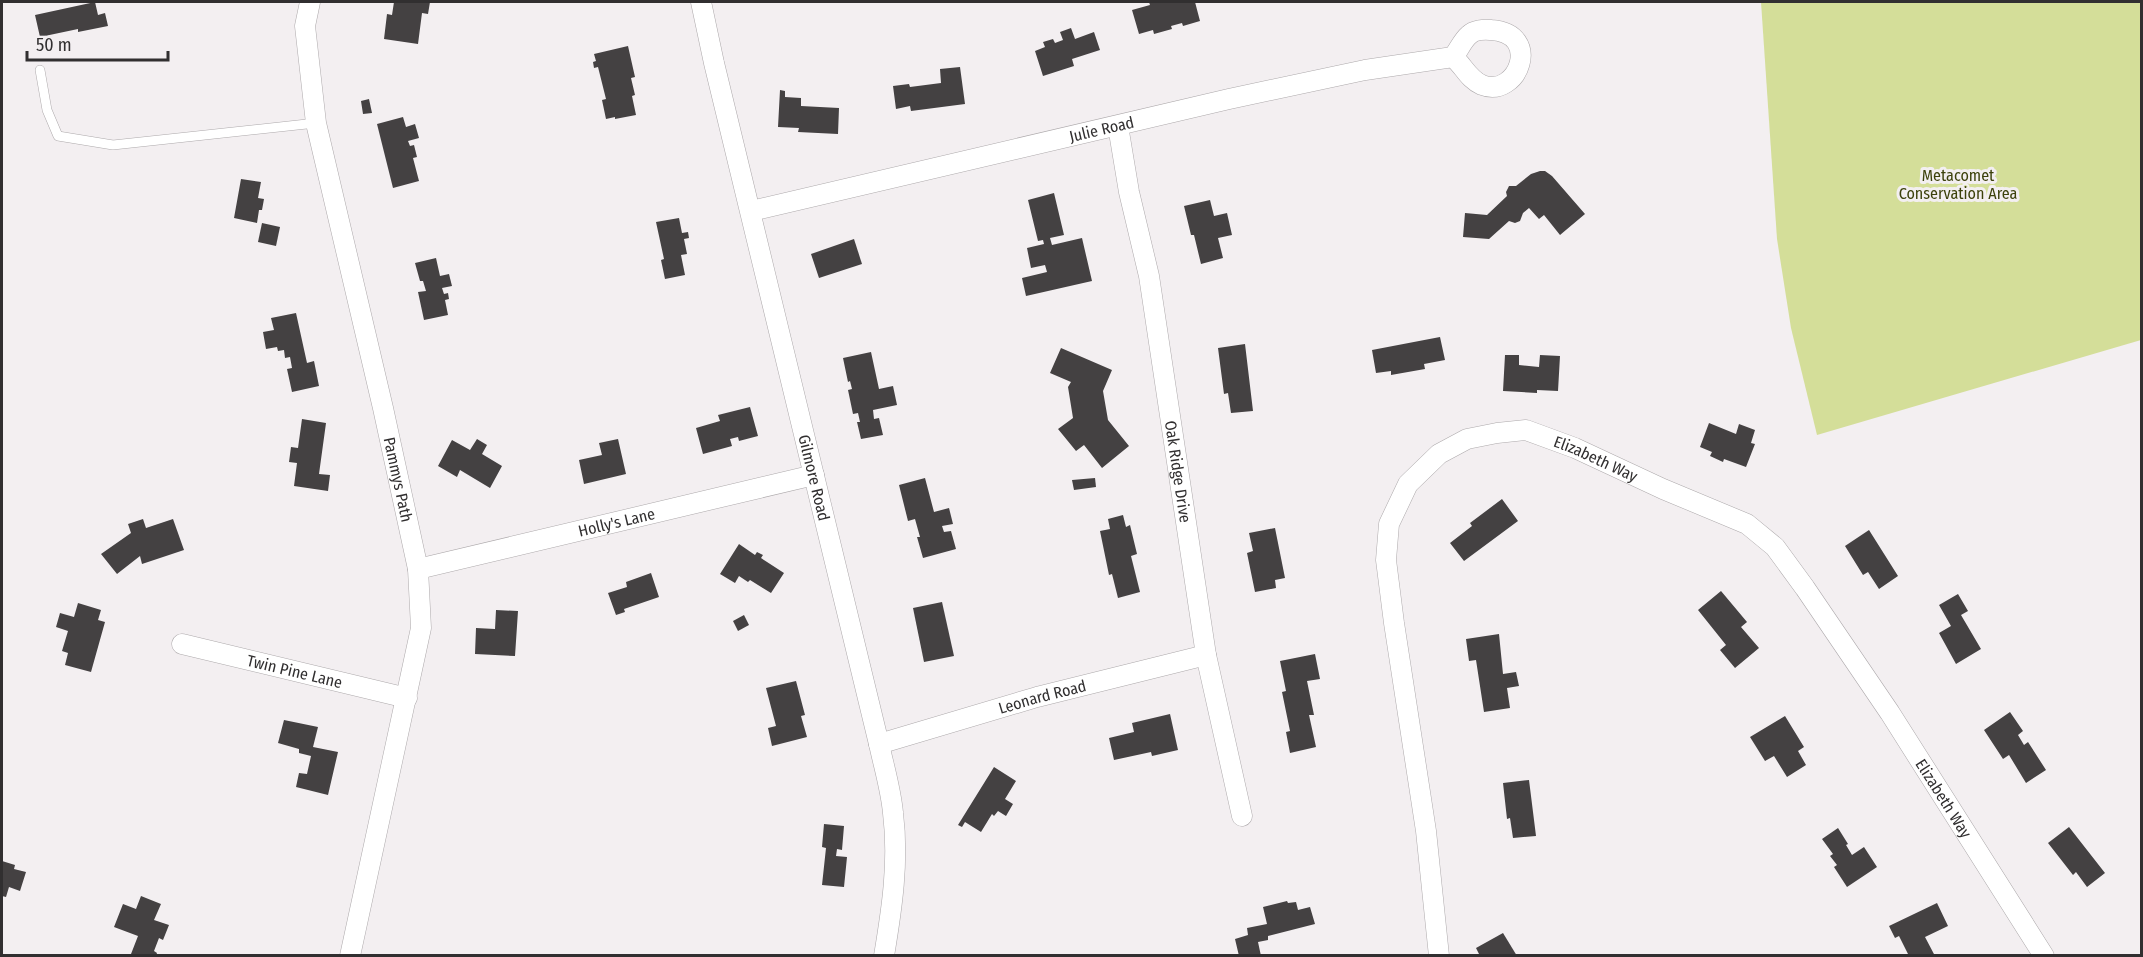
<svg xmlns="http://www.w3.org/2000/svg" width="2143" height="957" font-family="'Fira Sans Condensed',sans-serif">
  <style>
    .green { fill: #d4de99 }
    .building { fill: #444142 }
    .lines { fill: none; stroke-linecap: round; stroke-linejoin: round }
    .service-casing { stroke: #ada9ab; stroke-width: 10 }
    .minor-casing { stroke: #ada9ab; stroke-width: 21 }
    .service { stroke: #fff; stroke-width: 9 }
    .minor { stroke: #fff; stroke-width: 20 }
    .labels { text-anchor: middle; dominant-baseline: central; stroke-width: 6; stroke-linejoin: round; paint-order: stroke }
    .street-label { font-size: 16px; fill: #312f30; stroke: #f3eff1 }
    .park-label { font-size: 16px; fill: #3c410b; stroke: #f3eff1 }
  </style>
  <rect width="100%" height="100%" fill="#f3eff1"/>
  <polygon class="green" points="1761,2 2141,2 2141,340 1817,435 1791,328 1777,239"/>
  <g class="building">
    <polygon points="95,2 98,15 105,13 108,26 78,32 78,29 40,37 35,15"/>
    <polygon points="394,2 430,2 428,14 422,13 418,44 384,39 387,14 392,15"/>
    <polygon points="1149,2 1166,2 1167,3 1195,2 1200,21 1183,26 1182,23 1171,26 1172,29 1154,34 1153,30 1139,34 1132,10 1150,5"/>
    <polygon points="1071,28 1075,39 1094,32 1100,50 1072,59 1074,66 1043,76 1035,51 1045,47 1043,42 1053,39 1055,43 1063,40 1060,32"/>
    <polygon points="628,46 635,77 631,78 635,95 632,96 636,115 615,119 615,117 606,119 602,100 606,99 598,67 594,68 593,62 596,61 594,54"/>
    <polygon points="960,67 965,104 911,111 910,106 896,109 893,86 909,84 910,87 941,83 940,69"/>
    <polygon points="780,90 785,91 785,97 801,98 801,106 839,108 838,134 798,132 799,128 778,127"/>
    <polygon points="369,99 372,113 363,114 361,101"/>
    <polygon points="403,117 406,127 415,124 419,138 408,141 410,146 414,145 417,157 413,158 419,181 393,188 377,124"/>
    <polygon points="1540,171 1545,171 1552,176 1585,214 1560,235 1544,215 1539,219 1529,208 1523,213 1520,221 1515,223 1509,221 1489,239 1463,237 1465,213 1487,215 1507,196 1506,192 1509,186 1516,186 1531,174"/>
    <polygon points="241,179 261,182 258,198 264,199 262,210 259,210 257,223 234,218"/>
    <polygon points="1054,193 1064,235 1050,238 1052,245 1082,238 1092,281 1026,296 1022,278 1047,272 1045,265 1031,268 1027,248 1044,244 1043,240 1038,241 1028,200"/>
    <polygon points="1210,200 1214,216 1227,213 1232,235 1218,238 1223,258 1201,264 1194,235 1191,235 1184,206"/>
    <polygon points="679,218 682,233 688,232 689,238 684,239 687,254 681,255 685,275 665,279 661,260 664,259 656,222"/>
    <polygon points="262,223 280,227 276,246 258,242"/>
    <polygon points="854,239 862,264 819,278 811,254"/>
    <polygon points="436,258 440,276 449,274 452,286 442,288 444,294 448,293 449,299 445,300 448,315 424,320 418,292 426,291 423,281 420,281 415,263"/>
    <polygon points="296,313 307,363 314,361 319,386 292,392 287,369 292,368 290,357 285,358 284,350 278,351 277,347 266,349 263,332 274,330 271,318"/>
    <polygon points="1440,337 1445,360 1424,364 1425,369 1391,375 1391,371 1376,373 1372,350"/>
    <polygon points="1245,344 1253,411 1231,413 1228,393 1224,394 1218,348"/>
    <polygon points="1061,348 1112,370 1103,391 1108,420 1129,446 1102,468 1084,445 1076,451 1058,429 1073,418 1068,387 1071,382 1050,373"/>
    <polygon points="871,352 879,389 893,386 897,405 873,410 874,419 879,418 883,435 861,439 857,422 860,422 858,413 853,414 848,390 852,389 850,381 848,382 843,358"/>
    <polygon points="1505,355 1519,355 1519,365 1539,367 1540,355 1560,356 1558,391 1537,390 1537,393 1503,391"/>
    <polygon points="750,407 758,436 739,441 738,437 730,439 732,446 703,454 696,428 720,421 718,415"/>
    <polygon points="302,419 326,423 319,474 330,475 328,491 294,486 297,463 289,462 291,447 298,448"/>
    <polygon points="1709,423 1736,434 1739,424 1755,430 1751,443 1755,444 1746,467 1724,459 1723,462 1710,456 1712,452 1700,447"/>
    <polygon points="477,439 487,445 482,454 502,466 490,488 460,470 457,477 438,466 452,440 470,450"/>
    <polygon points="618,439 626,474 584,484 579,460 602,455 599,443"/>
    <polygon points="925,478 934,512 949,508 953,524 942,526 944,532 951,531 956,549 923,558 917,537 920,537 915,519 908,521 899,485"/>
    <polygon points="1095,478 1096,487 1074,490 1072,480"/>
    <polygon points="1502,499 1518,521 1464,561 1450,543 1472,526 1470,523"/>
    <polygon points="1123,515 1126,527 1130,525 1137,554 1131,556 1140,592 1118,598 1112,574 1109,575 1100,531 1110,529 1108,519"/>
    <polygon points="143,519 146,528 173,519 184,550 142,564 140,556 117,574 101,554 131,533 128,524"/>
    <polygon points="1275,528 1285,578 1275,580 1276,588 1255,592 1247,553 1253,551 1249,533"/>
    <polygon points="1869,530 1898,576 1879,589 1868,572 1863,575 1845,546"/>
    <polygon points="739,544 755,555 757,552 763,555 761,558 784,573 771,593 750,580 748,582 739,576 735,583 720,574"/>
    <polygon points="651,573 659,597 624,609 625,612 616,615 608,593 627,587 626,582"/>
    <polygon points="1721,591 1747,622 1741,627 1759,648 1735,668 1720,650 1726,645 1698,610"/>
    <polygon points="1958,594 1968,611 1961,615 1981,649 1956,664 1939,633 1951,626 1939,605"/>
    <polygon points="942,602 954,656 924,662 913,608"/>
    <polygon points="78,603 101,610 98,620 105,622 91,672 65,665 68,653 62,651 68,631 56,627 60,613 74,617"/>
    <polygon points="496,610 518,611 515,656 475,654 476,628 495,629"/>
    <polygon points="744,615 749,625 738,631 733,621"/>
    <polygon points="1499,634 1503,674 1516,672 1519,686 1507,688 1510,708 1484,712 1476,660 1469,661 1466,639"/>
    <polygon points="1315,654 1320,679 1307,681 1314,715 1309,715 1316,747 1290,753 1286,732 1290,731 1282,692 1286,691 1280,661"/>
    <polygon points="796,681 805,715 801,716 807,737 772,746 768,728 776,726 766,688"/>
    <polygon points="2010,712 2023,731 2018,735 2024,745 2028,742 2046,770 2026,783 2009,755 2003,759 1984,730"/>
    <polygon points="1170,714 1178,750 1152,756 1151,752 1114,760 1109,738 1134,732 1132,723"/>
    <polygon points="1785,716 1804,747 1798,751 1806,765 1787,777 1774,756 1765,761 1750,737"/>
    <polygon points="284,720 318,727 313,747 338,752 328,795 296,787 299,773 307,774 311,756 299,753 299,749 278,743"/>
    <polygon points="994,767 1016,781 1005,799 1013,804 1006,816 998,811 994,816 992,814 981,832 965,822 962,827 958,825"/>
    <polygon points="1529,780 1536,836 1513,838 1510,818 1507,819 1503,783"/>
    <polygon points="824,824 844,826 842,850 837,849 836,856 847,857 844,887 822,885 826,848 822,847"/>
    <polygon points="2069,827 2105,873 2087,887 2076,872 2073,875 2048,843"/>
    <polygon points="1838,828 1848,844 1846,845 1852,855 1864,847 1877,867 1847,887 1834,867 1837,865 1830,856 1833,854 1822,839"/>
    <polygon points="2,861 15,865 14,869 26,872 20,891 9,887 6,897 2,896"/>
    <polygon points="141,896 161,904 154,920 169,925 163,940 159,938 154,951 157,953 156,956 136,956 131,954 138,936 114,927 123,904 136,909"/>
    <polygon points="1287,901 1288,903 1296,902 1298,910 1310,907 1315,924 1268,936 1268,940 1258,942 1261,956 1239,956 1235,939 1248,935 1247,928 1267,924 1263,907"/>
    <polygon points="1937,903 1948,926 1925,937 1935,956 1909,956 1899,936 1895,938 1889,926"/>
    <polygon points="1503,933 1517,956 1480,956 1476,948"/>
  </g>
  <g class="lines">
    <g class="service-casing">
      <polyline id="service" points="40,70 47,110 58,136 113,145 316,123"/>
    </g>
    <g class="minor-casing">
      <g id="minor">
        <path id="s1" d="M310,2L305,26L316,123L383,408L418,569L421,628L350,956"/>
        <path id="s2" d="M701,2L714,63L879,744C884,767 891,790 893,813C899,861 892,908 884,956"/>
        <path id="s3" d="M1118,126L1129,192L1149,276L1206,655L1242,816"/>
        <path id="s4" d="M751,211L1229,99L1365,70L1453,57C1464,66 1468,79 1482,85C1518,99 1543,33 1491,30C1484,29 1474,30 1469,35C1462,41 1459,50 1453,57"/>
        <path id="s5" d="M418,569L814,475"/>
        <path id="s6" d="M182,644L407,698"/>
        <path id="s7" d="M879,744L1037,697L1206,655"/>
        <path id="s8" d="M1439,956L1426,831L1394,623L1386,560L1389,524L1408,484L1439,454L1467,439L1497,433L1526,430L1575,448L1663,489L1747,524L1775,547L1805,588L1890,713L2044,956"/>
      </g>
    </g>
    <use href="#service" class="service"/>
    <use href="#minor" class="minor"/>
  </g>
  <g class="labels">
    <g class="street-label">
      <text stroke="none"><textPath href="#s4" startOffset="360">Julie Road</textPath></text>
      <text stroke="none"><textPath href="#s8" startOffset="690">Elizabeth Way</textPath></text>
      <text stroke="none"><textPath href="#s3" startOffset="351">Oak Ridge Drive</textPath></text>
      <text stroke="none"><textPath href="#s2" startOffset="489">Gilmore Road</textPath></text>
      <text stroke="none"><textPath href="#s1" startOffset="488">Pammys Path</textPath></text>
      <text stroke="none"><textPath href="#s5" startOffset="204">Holly's Lane</textPath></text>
      <text stroke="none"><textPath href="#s6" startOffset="116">Twin Pine Lane</textPath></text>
      <text stroke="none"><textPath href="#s7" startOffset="170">Leonard Road</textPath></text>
      <text stroke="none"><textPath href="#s8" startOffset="1194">Elizabeth Way</textPath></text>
    </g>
    <g class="park-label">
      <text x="1958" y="175">Metacomet<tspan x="1958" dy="18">Conservation Area</tspan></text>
    </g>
  </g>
  <rect width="2143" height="957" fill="none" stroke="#312f30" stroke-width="6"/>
  <path d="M27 51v9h141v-9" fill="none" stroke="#312f30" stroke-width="3"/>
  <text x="36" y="51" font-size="18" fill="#312f30" stroke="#f3eff1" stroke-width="4.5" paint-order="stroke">50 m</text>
</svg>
